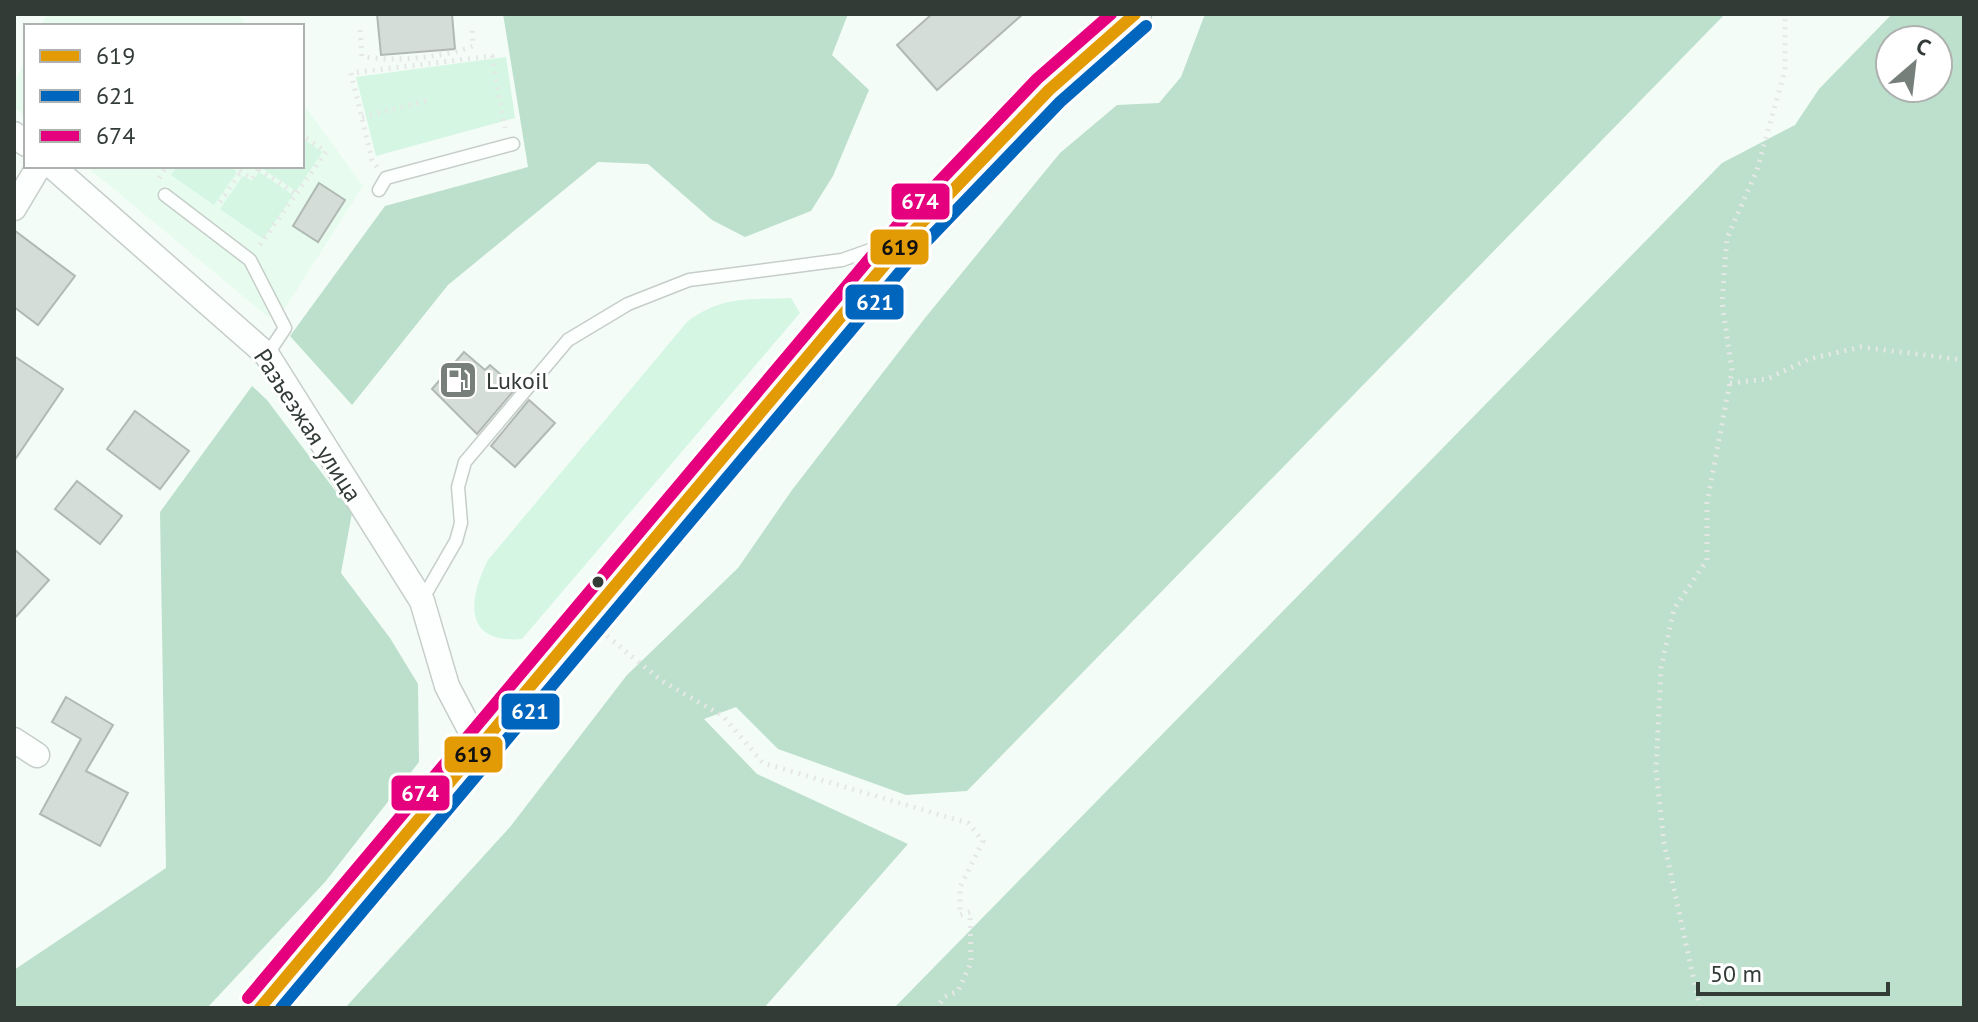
<svg xmlns="http://www.w3.org/2000/svg" width="1978" height="1022" font-family="'PT Sans',sans-serif">
  <style>
    .built { fill: #e7fcef }
    .green { fill: #d4f6e2 }
    .forest { fill: #bce0cc; fill-rule: evenodd }
    .building { fill: #d5ddd8; stroke: #b1b9b4; stroke-width: 2 }
    .lines { fill: none; stroke-linecap: round; stroke-linejoin: round }
    .lane-casing { stroke: #c6cec9; stroke-width: 15 }
    .street-casing { stroke: #c6cec9; stroke-width: 27 }
    .secondary-casing { stroke: #c6cec9; stroke-width: 35 }
    .path { stroke: #e6e8e7; stroke-width: 5; stroke-dasharray: 2 6; stroke-linecap: butt }
    .lane { stroke: #fdfffe; stroke-width: 12 }
    .street { stroke: #fdfffe; stroke-width: 24 }
    .secondary { stroke: #f1f7f4; stroke-width: 32 }
    .bus-1-casing { stroke: #fff; stroke-width: 18 }
    .bus-2-casing { stroke: #fff; stroke-width: 18 }
    .bus-3-casing { stroke: #fff; stroke-width: 18 }
    .bus-1 { stroke: #e39b05; stroke-width: 12 }
    .bus-2 { stroke: #0065bd; stroke-width: 12 }
    .bus-3 { stroke: #e5007d; stroke-width: 12 }
    .bus-dot { fill: #323b36; stroke: #fff; stroke-width: 3 }
    .labels { text-anchor: middle; dominant-baseline: central; stroke-width: 6; stroke-linejoin: round; paint-order: stroke }
    .poi-label { font-size: 24px; fill: #323b36; stroke: #fff; text-anchor: start }
    .street-label { font-size: 24px; fill: #323b36; stroke: #fff }
    .line-badge { stroke: #fff; stroke-width: 3 }
    .badge-label { font-size: 22px; text-anchor: middle; font-weight: bold; fill: #fff }
    .pale-badge-label { font-size: 22px; text-anchor: middle; font-weight: bold; fill: #111 }
  </style>
  <rect width="100%" height="100%" fill="#f4fcf7"/>
  <g class="built">
    <polygon points="47,14 238,14 247,26 41,26"/>
    <polygon points="26,58 26,117 14,107 14,84"/>
    <polygon points="302,102 363,186 286,307 268,317 86,166 302,166"/>
  </g>
  <g class="green">
    <polygon points="506,57 515,118 376,156 356,77"/>
    <polygon points="302,138 322,152 296,191 262,168 302,166"/>
    <polygon points="177,166 229,166 237,172 214,205 171,175"/>
    <polygon points="259,172 293,195 263,239 220,209 243,176 252,181"/>
    <path d="M791,298L800,313L522,639C463,644 468,600 488,560L687,322C722,295 749,300 791,298Z"/>
  </g>
  <g class="forest">
    <polygon points="503,14 848,14 832,55 869,90 833,176 811,211 745,237 712,220 648,164 598,162 448,285 352,405 290,336 385,206 528,167"/>
    <polygon points="1205,14 1725,14 967,791 906,795 778,749 736,707 704,719 757,774 908,844 764,1008 345,1008 510,827 627,675 738,568 792,490 925,318 1060,153 1117,105 1159,103 1181,77"/>
    <path d="M1892,14H1964V1008H894L1722,163L1795,125L1819,89ZM1890,40H1938V88H1890Z"/>
    <polygon points="252,386 267,400 352,513 341,573 390,638 418,684 419,762 325,882 207,1008 14,1008 14,970 166,868 160,512"/>
  </g>
  <g class="building">
    <polygon points="377,14 452,14 455,49 381,55"/>
    <polygon points="932,14 1023,14 937,90 897,45"/>
    <polygon points="319,183 345,200 318,242 293,226"/>
    <polygon points="14,230 75,276 38,325 14,307"/>
    <polygon points="464,352 485,370 490,365 516,388 477,434 432,389"/>
    <polygon points="14,356 63,389 14,461"/>
    <polygon points="529,400 555,423 515,467 491,446"/>
    <polygon points="135,411 189,451 160,489 107,449"/>
    <polygon points="77,481 122,516 100,544 55,509"/>
    <polygon points="14,549 49,580 14,619"/>
    <polygon points="66,697 113,725 86,771 128,793 100,846 40,814 81,739 52,722"/>
  </g>
  <g class="lines">
    <g class="lane-casing">
      <g id="lane">
        <polyline points="379,190 386,178 513,144"/>
        <polyline points="165,195 250,260 285,328 267,355"/>
        <polyline points="422,600 456,541 461,523 458,487 465,462 568,340 628,304 689,280 842,260 893,242"/>
      </g>
    </g>
    <g class="street-casing">
      <g id="street">
        <polyline points="14,134 26,144"/>
        <polyline points="52,166 267,355 422,601 447,686 479,747"/>
        <polyline points="14,208 39,166"/>
        <polyline points="14,740 37,755"/>
      </g>
    </g>
    <g class="secondary-casing">
      <polyline id="secondary" points="260,1008 908,237 1049,90 1135,14"/>
    </g>
    <g class="path">
      <path d="M360,30L362,56C389,63 447,57 473,46L472,25"/>
      <polyline points="362,117 430,100"/>
      <polyline points="233,166 252,179 259,169"/>
      <polyline points="377,167 372,160 351,73 492,56 505,128"/>
      <polyline points="259,169 296,194"/>
      <polyline points="159,178 167,166"/>
      <polyline points="220,202 241,172"/>
      <polyline points="260,245 326,152 302,135"/>
      <polyline points="1730,383 1767,379 1809,359 1861,347 1964,360"/>
      <polyline points="607,636 662,681 723,716 763,763 968,823 983,841 960,887 960,915 970,912 971,963 958,991 944,997 937,1008"/>
      <polyline points="1700,1008 1664,843 1656,770 1661,668 1674,609 1707,560 1707,503 1732,371 1722,302 1727,238 1757,170 1785,70 1785,14"/>
    </g>
    <use href="#lane" class="lane"/>
    <use href="#street" class="street"/>
    <use href="#secondary" class="secondary"/>
    <g class="bus-1-casing">
      <polyline id="bus-1" points="260,1008 908,237 1049,90 1135,14"/>
    </g>
    <g class="bus-2-casing">
      <polyline id="bus-2" points="281,1008 920,248 1060,102 1146,26"/>
    </g>
    <g class="bus-3-casing">
      <polyline id="bus-3" points="248,998 896,227 1037,79 1111,14"/>
    </g>
    <use href="#bus-1" class="bus-1"/>
    <use href="#bus-2" class="bus-2"/>
    <use href="#bus-3" class="bus-3"/>
  </g>
  <defs>
    <g id="fuel-square" transform="scale(2)"><rect x="-9" y="-9" width="18" height="18" rx="4" fill="#767f7a" stroke="#fff"/><path d="M-5.5-6h7V0h2V4h1.3V-2.5L3-4.5l.8-.8L6-3V5H2.5V1h-1V6h-7ZM-4.2-4.7v3.2H.2V-4.7Z" fill="#fff"/></g>
  </defs>
  <g fill-rule="evenodd">
    <use href="#fuel-square" x="458" y="380"/>
  </g>
  <circle class="bus-dot" cx="598" cy="582" r="7"/>
  <g class="labels">
    <g class="poi-label">
      <text x="486" y="380">Lukoil</text>
    </g>
    <g class="street-label">
      <text transform="translate(308 425) rotate(57)">Разъезжая улица</text>
    </g>
  </g>
  <g class="line-badge">
    <rect x="890" y="182" width="61" height="39" rx="8" fill="#e5007d"/>
    <rect x="869" y="228" width="61" height="38" rx="8" fill="#e39b05"/>
    <rect x="844" y="283" width="61" height="38" rx="8" fill="#0065bd"/>
    <rect x="500" y="692" width="61" height="39" rx="8" fill="#0065bd"/>
    <rect x="443" y="735" width="61" height="39" rx="8" fill="#e39b05"/>
    <rect x="390" y="774" width="61" height="38" rx="8" fill="#e5007d"/>
  </g>
  <g class="badge-label">
    <text x="920" y="209">674</text>
    <text x="875" y="310">621</text>
    <text x="530" y="719">621</text>
    <text x="420" y="801">674</text>
  </g>
  <g class="pale-badge-label">
    <text x="900" y="255">619</text>
    <text x="473" y="762">619</text>
  </g>
  <rect width="1978" height="1022" fill="none" stroke="#323b36" stroke-width="32"/>
  <rect x="24" y="24" width="280" height="144" fill="#ffffff" stroke="#adb1af" stroke-width="2"/>
  <rect x="40" y="50" width="40" height="12" fill="#e39b05" stroke="#adb1af" stroke-width="2"/>
  <text x="96" y="64" font-size="24" fill="#323b36">619</text>
  <rect x="40" y="90" width="40" height="12" fill="#0065bd" stroke="#adb1af" stroke-width="2"/>
  <text x="96" y="104" font-size="24" fill="#323b36">621</text>
  <rect x="40" y="130" width="40" height="12" fill="#e5007d" stroke="#adb1af" stroke-width="2"/>
  <text x="96" y="144" font-size="24" fill="#323b36">674</text>
  <g transform="translate(1914 64) rotate(28)"><circle r="38" fill="#ffffff" stroke="#adb1af" stroke-width="2"/>
  <path d="M0-6L14 30L0 20L-14 30Z" fill="#767f7a"/>
  <text y="-12" font-size="22" font-weight="bold" text-anchor="middle" fill="#323b36">С</text>
  </g>
  <path d="M1698 982v12h190v-12" fill="none" stroke="#323b36" stroke-width="4"/>
  <text x="1710" y="982" font-size="24" fill="#323b36" stroke="#ffffff" stroke-width="6" paint-order="stroke">50 m</text>
</svg>
